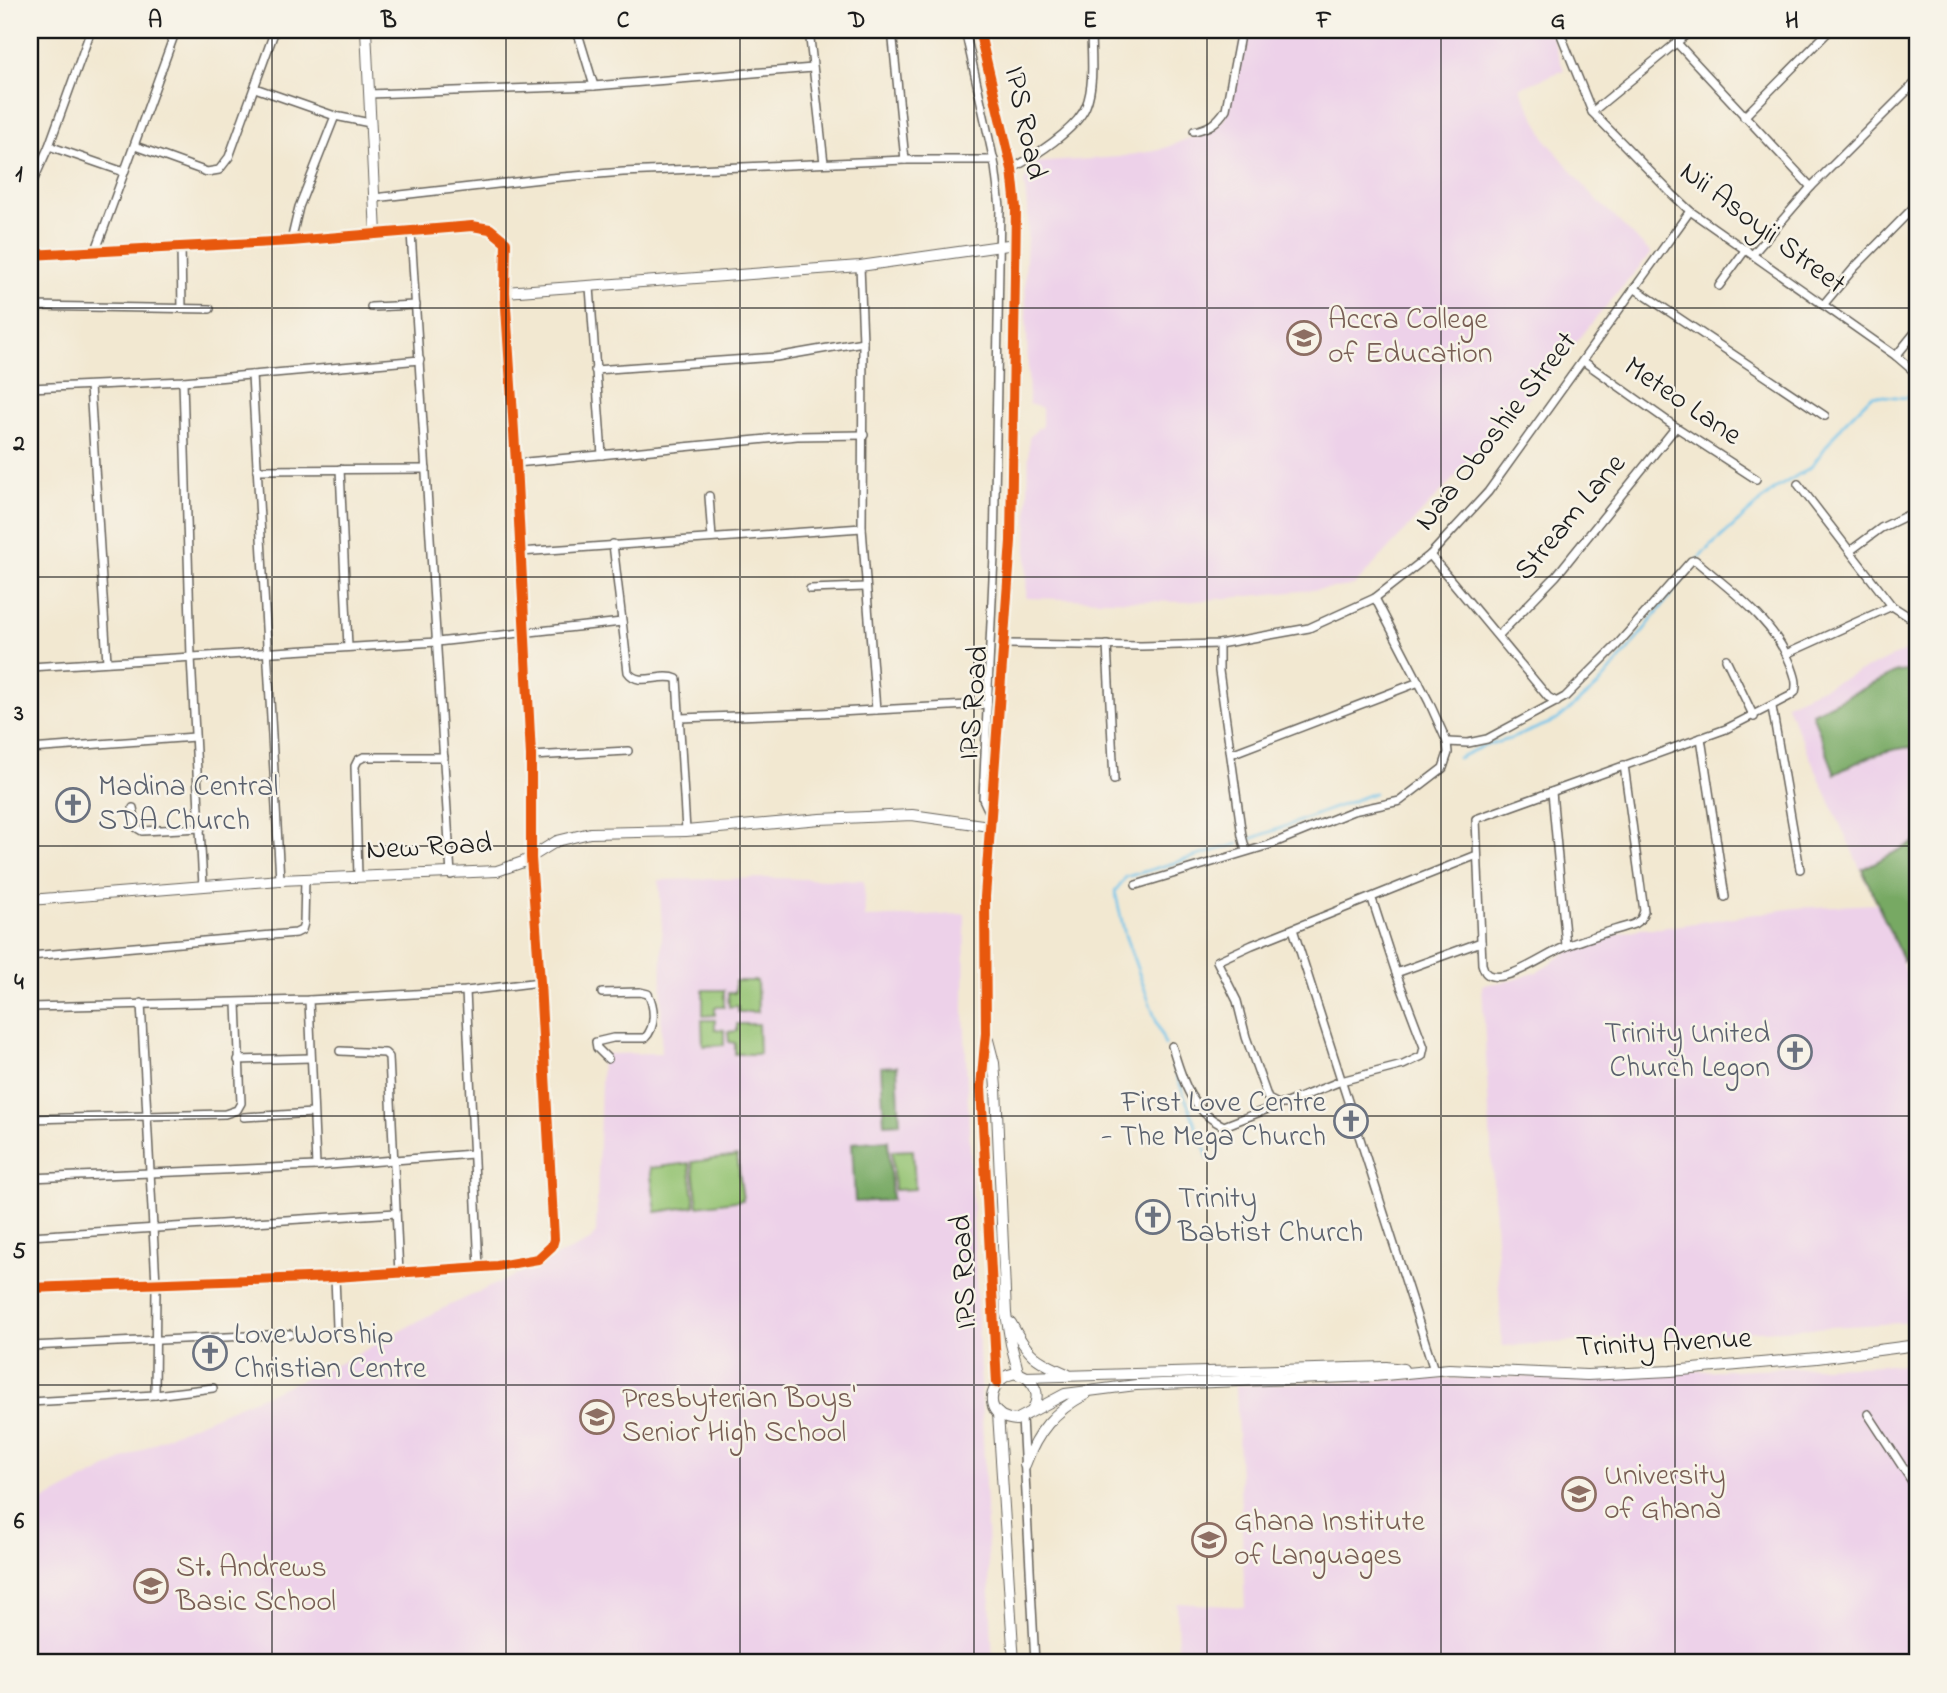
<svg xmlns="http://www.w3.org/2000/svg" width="1947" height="1693" font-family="'Indie Flower',sans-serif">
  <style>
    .built { fill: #edd1e9 }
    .green { fill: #94c372; stroke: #587047; stroke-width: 2 }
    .forest { fill: #77a964; stroke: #4a6240; stroke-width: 2 }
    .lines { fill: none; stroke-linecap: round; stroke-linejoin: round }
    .stream { stroke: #6fc3eb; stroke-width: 2.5 }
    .street-casing { stroke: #67635b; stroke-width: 10 }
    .secondary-casing { stroke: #67635b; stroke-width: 12 }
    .street { stroke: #fff; stroke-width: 7 }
    .secondary { stroke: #fff; stroke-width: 10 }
    .cycleway-casing { stroke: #f7f3e8; stroke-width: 15 }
    .cycleway { stroke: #e8590c; stroke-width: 10 }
    .grid { fill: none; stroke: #1c1c1c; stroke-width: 2; stroke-opacity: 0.55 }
    .labels { text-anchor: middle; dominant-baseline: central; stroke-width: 5; stroke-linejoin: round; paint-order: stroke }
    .street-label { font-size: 30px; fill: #1c1c1c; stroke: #f7f3e8 }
    .education-label { font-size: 30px; fill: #785e54; stroke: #f7f3e8; text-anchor: start }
    .worship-label { font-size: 30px; fill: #5b616d; stroke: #f7f3e8; text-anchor: start }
    .neatline { fill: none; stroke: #1c1c1c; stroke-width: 2.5 }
    .grid-label { font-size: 23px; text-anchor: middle; font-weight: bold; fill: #1c1c1c }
  </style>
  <rect width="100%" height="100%" fill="#f7f3e8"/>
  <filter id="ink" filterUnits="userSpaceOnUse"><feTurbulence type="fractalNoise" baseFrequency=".0143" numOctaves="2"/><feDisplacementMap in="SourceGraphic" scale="14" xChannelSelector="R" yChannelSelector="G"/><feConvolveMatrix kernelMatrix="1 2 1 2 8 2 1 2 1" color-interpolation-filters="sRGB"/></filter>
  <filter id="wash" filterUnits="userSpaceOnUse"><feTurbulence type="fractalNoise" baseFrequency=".00686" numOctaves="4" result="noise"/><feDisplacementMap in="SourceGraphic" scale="28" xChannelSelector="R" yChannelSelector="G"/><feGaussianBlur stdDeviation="1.57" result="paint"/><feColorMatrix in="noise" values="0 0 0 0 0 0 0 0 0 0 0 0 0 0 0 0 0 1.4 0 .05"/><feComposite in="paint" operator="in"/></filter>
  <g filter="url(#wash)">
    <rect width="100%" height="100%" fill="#f2e8d1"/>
    <g class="built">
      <polygon points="1244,30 1549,30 1564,70 1520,88 1547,141 1590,193 1651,253 1539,386 1354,586 1185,602 1026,598 1029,438 1038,428 1042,428 1042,408 1029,404 1025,276 1028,217 1024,182 1033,163 1119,157 1159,150 1213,129 1224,119"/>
      <polygon points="1917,646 1917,956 1902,963 1917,996 1917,1322 1502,1346 1482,985 1514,980 1539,971 1579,944 1638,929 1661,928 1795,908 1876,904 1786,704"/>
      <polygon points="774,878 864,881 865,918 965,914 964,1011 993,1663 30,1663 30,1508 172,1434 345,1361 433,1313 592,1240 596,1232 602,1054 661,1053 662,927 659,880"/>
      <polygon points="1917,1364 1917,1663 1178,1663 1177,1603 1245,1607 1236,1385"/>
    </g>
    <g class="green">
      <polygon points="735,981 757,981 758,1012 738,1012 738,1006 729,1007 728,993 735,993"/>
      <polygon points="703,990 724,990 724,1007 715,1007 715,1015 703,1016"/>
      <polygon points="702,1020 715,1020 715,1029 724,1030 724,1045 703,1046"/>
      <polygon points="737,1024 758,1024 759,1054 735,1054 735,1043 729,1042 728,1032 737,1031"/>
      <polygon points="913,1150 915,1189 894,1190 892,1151"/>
      <polygon points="737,1156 743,1200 698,1206 692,1162"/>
      <polygon points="689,1163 695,1206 656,1212 650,1168"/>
    </g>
    <g class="forest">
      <path d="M1917,670L1916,747C1885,748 1862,759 1835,774L1812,713L1897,672Z"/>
      <polygon points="1917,841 1917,954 1903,961 1862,869"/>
      <polygon points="897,1066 900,1123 884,1124 881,1067"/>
      <polygon points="888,1140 892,1200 855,1202 852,1143"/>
    </g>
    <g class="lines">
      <g class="stream">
        <polyline points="1458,758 1483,746 1510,739 1557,720 1598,686 1633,644 1703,553 1775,489 1811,467 1842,425 1872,395 1907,398 1917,383"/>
        <polyline points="1251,839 1374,793"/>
        <polyline points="1165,1045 1125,935 1115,891 1126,877 1238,844"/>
        <polyline points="1173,1066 1209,1160"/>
      </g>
    </g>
  </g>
  <g filter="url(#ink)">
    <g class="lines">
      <g class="street-casing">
        <g id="street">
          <polyline points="577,30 594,86"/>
          <polyline points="809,30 824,163"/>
          <polyline points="892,30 905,160"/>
          <polyline points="965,30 995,166 1000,207 994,556 983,799 990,814"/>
          <polyline points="1559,30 1592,112 1672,194 1690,211 1896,356 1917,374"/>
          <polyline points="1676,42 1811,187"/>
          <polyline points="255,88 335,116 299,207 291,241"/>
          <polyline points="369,94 594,86 813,68"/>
          <polyline points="1592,112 1692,30"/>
          <polyline points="335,116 370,123"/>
          <polyline points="1744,117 1830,30"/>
          <path d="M1194,131C1209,128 1217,123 1226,109L1241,30"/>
          <polyline points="49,146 124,172"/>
          <polyline points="135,146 207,172 219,170 229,157 275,30"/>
          <path d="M1012,169C1034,156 1077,130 1086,106C1095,84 1091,53 1091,30"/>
          <polyline points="30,188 49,146 91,30"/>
          <polyline points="374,198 550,178 623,172 905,160 994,160"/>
          <polyline points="411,232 451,875"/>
          <polyline points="181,246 182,309"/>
          <polyline points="96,250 176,30"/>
          <polyline points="1753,254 1811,187 1917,81"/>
          <polyline points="860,266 863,342 862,528 876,710"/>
          <polyline points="1719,286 1746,249"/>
          <polyline points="590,287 602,455"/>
          <polyline points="1634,288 1825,416"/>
          <polyline points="1823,305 1854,268 1917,204"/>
          <polyline points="30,306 210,309"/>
          <polyline points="371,307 416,305"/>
          <polyline points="1896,356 1917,330"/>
          <polyline points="1583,361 1676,427 1756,479"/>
          <polyline points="595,370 776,357 863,342"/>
          <polyline points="252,375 280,880"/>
          <polyline points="183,381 191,657 203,886"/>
          <polyline points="90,386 107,662"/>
          <polyline points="30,388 183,381 420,360"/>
          <polyline points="516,463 797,436 864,435"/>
          <polyline points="340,469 348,647"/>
          <polyline points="257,470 426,469"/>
          <polyline points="1798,484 1892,606 1917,622"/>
          <polyline points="709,496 712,538"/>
          <path d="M613,544L628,672C639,688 661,672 677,679L686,831"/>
          <polyline points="1850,551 1881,528 1910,514"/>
          <polyline points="520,552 862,528"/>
          <polyline points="1430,555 1548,697 1557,702"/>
          <polyline points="810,589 865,587"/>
          <polyline points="1499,635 1556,576 1676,427"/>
          <polyline points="1005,644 1141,646 1219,644 1309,628 1375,598 1430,555 1488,492 1690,211"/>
          <polyline points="1219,644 1219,671 1242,836 1246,851"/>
          <polyline points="1107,645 1114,780"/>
          <polyline points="1786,654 1892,606"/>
          <polyline points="1726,659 1754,717"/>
          <polyline points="30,667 437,642 622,622"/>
          <polyline points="1772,707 1800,869"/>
          <polyline points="680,718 820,713 987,704"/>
          <polyline points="1701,738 1725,897"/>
          <path d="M1447,742L1468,743L1487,739L1565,697L1616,646L1691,561L1695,560C1731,591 1773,619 1791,665C1794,674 1798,682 1795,692L1790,696L1726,729L1476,819L1482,964C1484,970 1485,975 1492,976C1511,981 1548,953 1567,946C1588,937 1612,931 1634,924L1641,919L1644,911L1624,765"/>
          <polyline points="30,749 195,737"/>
          <polyline points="1231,754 1419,682"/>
          <polyline points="531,756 628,751"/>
          <polyline points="1552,792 1566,946"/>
          <polyline points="133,808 137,828 142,831 201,828"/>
          <polyline points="358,877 355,766 358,760 364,757 444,757"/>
          <polyline points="1136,885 1269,845 1353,811 1400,801 1443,768 1448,753 1447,742 1429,702 1375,598"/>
          <polyline points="1372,899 1396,973 1424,1047 1422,1056 1403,1065 1341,1081 1284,1104 1278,1104 1268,1099 1246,1037 1237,1001 1217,961 1252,945 1477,855"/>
          <polyline points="1293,929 1434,1370"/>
          <polyline points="30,956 296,933 302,930 304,923 305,878"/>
          <polyline points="1396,973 1481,942"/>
          <polyline points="466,991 479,1268"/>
          <path d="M602,993L640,992L648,994C655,1007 656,1027 645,1038H613L596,1042L597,1048L608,1059"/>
          <polyline points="309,1000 316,1166"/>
          <polyline points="141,1003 156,1284 155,1395"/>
          <polyline points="30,1007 309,1000 466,991 540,982"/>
          <path d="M1172,1046C1182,1078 1190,1111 1224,1126L1278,1105"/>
          <polyline points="340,1051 385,1053 389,1057 399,1274"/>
          <polyline points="238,1060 311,1058"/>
          <polyline points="244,1117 313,1113"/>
          <polyline points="30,1119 225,1114 237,1110 241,1103 237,1003"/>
          <polyline points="30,1178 316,1166 473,1154"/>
          <polyline points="30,1236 396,1213"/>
          <polyline points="335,1277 337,1327"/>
          <polyline points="30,1288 335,1277 497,1266 538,1259 552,1246 554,1239 540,982 531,858 531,756 516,463 505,292"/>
          <polyline points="30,1346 290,1334"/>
          <polyline points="30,1402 155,1395 213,1388"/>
          <polyline points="1868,1414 1917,1489"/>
          <polyline points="1022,1418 1035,1663"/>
        </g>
      </g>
      <g class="secondary-casing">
        <g id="secondary">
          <polyline points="366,30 376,234"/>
          <polyline points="979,30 1012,169 1016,208 1011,541 985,897 986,1033 981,1087 997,1383"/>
          <polyline points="30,255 291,241 481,226 497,234 506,242 505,292 860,266 1015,244"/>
          <polyline points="30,900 280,880 497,871 523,862 557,841 590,833 686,831 820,819 912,815 989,826"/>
          <polyline points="988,1040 994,1063 996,1088 1006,1314 1011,1344 1019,1375"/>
          <path d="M1011,1323C1028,1355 1034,1360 1067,1374"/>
          <polyline points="1025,1377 1386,1367 1403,1369"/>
          <path d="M1032,1411C1037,1402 1039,1393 1033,1385C1009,1347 964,1415 1016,1420L1065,1394L1136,1385L1374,1376L1449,1369L1587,1375L1671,1371L1817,1358L1917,1345"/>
          <polyline points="998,1413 1014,1663"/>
          <path d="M1025,1465C1037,1432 1054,1411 1086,1394"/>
        </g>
      </g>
      <use href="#street" class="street"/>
      <use href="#secondary" class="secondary"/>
      <g class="cycleway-casing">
        <g id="cycleway">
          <polyline points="979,30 1012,169 1016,208 1011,541 985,897 986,1033 981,1087 997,1383"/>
          <polyline points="30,255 291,241 472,226 490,229 506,242 505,292 516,463 531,756 531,858 540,982 554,1239 552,1246 538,1259 497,1266 335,1277 30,1288"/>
        </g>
      </g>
      <use href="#cycleway" class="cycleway"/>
    </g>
  </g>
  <path class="grid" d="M272,30V1663M506,30V1663M740,30V1663M974,30V1663M1207,30V1663M1441,30V1663M1675,30V1663M30,308H1917M30,577H1917M30,846H1917M30,1116H1917M30,1385H1917"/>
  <defs>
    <g id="university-ring" transform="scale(1.75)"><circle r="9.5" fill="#f7f3e8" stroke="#8d6e63" stroke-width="1.5"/><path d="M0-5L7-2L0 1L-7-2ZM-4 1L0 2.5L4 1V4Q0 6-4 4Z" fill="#8d6e63"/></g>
    <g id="church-ring" transform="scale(1.75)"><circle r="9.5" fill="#f7f3e8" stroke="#6b7280" stroke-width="1.5"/><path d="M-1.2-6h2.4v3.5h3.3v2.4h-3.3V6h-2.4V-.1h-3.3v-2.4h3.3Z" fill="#6b7280"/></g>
    <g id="school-ring" transform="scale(1.75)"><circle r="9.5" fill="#f7f3e8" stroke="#8d6e63" stroke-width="1.5"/><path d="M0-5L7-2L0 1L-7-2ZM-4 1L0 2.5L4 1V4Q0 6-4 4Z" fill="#8d6e63"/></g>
  </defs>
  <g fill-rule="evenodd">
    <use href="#university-ring" x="1304" y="338"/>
    <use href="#church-ring" x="73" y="805"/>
    <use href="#church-ring" x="1795" y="1052"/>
    <use href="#church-ring" x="1351" y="1121"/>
    <use href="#church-ring" x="1153" y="1217"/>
    <use href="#church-ring" x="210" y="1353"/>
    <use href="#school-ring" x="597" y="1417"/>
    <use href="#university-ring" x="1579" y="1494"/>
    <use href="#school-ring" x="1209" y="1540"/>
    <use href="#school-ring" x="151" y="1586"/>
  </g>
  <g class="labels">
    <g class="street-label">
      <text transform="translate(1024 123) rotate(78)">IPS Road</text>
      <text transform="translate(1762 229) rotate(37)">Nii Asoyii Street</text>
      <text transform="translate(1682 402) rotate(34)">Meteo Lane</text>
      <text transform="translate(1497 432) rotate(-52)">Naa Oboshie Street</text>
      <text transform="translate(1571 518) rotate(-50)">Stream Lane</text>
      <text transform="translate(975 703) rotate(-85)">IPS Road</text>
      <text transform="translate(429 848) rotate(-3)">New Road</text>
      <text transform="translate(965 1272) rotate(-93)">IPS Road</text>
      <text transform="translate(1664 1344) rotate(-3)">Trinity Avenue</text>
    </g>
    <g class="education-label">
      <text x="1328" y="321">Accra College<tspan x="1328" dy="34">of Education</tspan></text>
      <text x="622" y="1400">Presbyterian Boys'<tspan x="622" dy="34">Senior High School</tspan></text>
      <text x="1604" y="1477">University<tspan x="1604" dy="34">of Ghana</tspan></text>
      <text x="1234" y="1523">Ghana Institute<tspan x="1234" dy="34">of Languages</tspan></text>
      <text x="176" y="1569">St. Andrews<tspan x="176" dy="34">Basic School</tspan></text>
    </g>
    <g class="worship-label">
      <text x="98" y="788">Madina Central<tspan x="98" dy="34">SDA Church</tspan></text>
      <text x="1770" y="1035" text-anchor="end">Trinity United<tspan x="1770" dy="34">Church Legon</tspan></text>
      <text x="1326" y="1104" text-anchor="end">First Love Centre<tspan x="1326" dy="34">- The Mega Church</tspan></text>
      <text x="1178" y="1200">Trinity<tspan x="1178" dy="34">Babtist Church</tspan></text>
      <text x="234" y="1336">Love Worship<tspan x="234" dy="34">Christian Centre</tspan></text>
    </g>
  </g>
  <rect width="1947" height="1693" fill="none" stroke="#f7f3e8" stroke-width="77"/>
  <rect x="38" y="38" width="1871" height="1616" class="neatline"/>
  <g class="grid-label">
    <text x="155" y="27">A</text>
    <text x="389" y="27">B</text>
    <text x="623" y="27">C</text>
    <text x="857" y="27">D</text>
    <text x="1090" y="27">E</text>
    <text x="1324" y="27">F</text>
    <text x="1558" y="27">G</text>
    <text x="1792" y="27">H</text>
    <text x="19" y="181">1</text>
    <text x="19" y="450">2</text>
    <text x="19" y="720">3</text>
    <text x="19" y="989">4</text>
    <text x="19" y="1258">5</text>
    <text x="19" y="1528">6</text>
  </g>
</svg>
